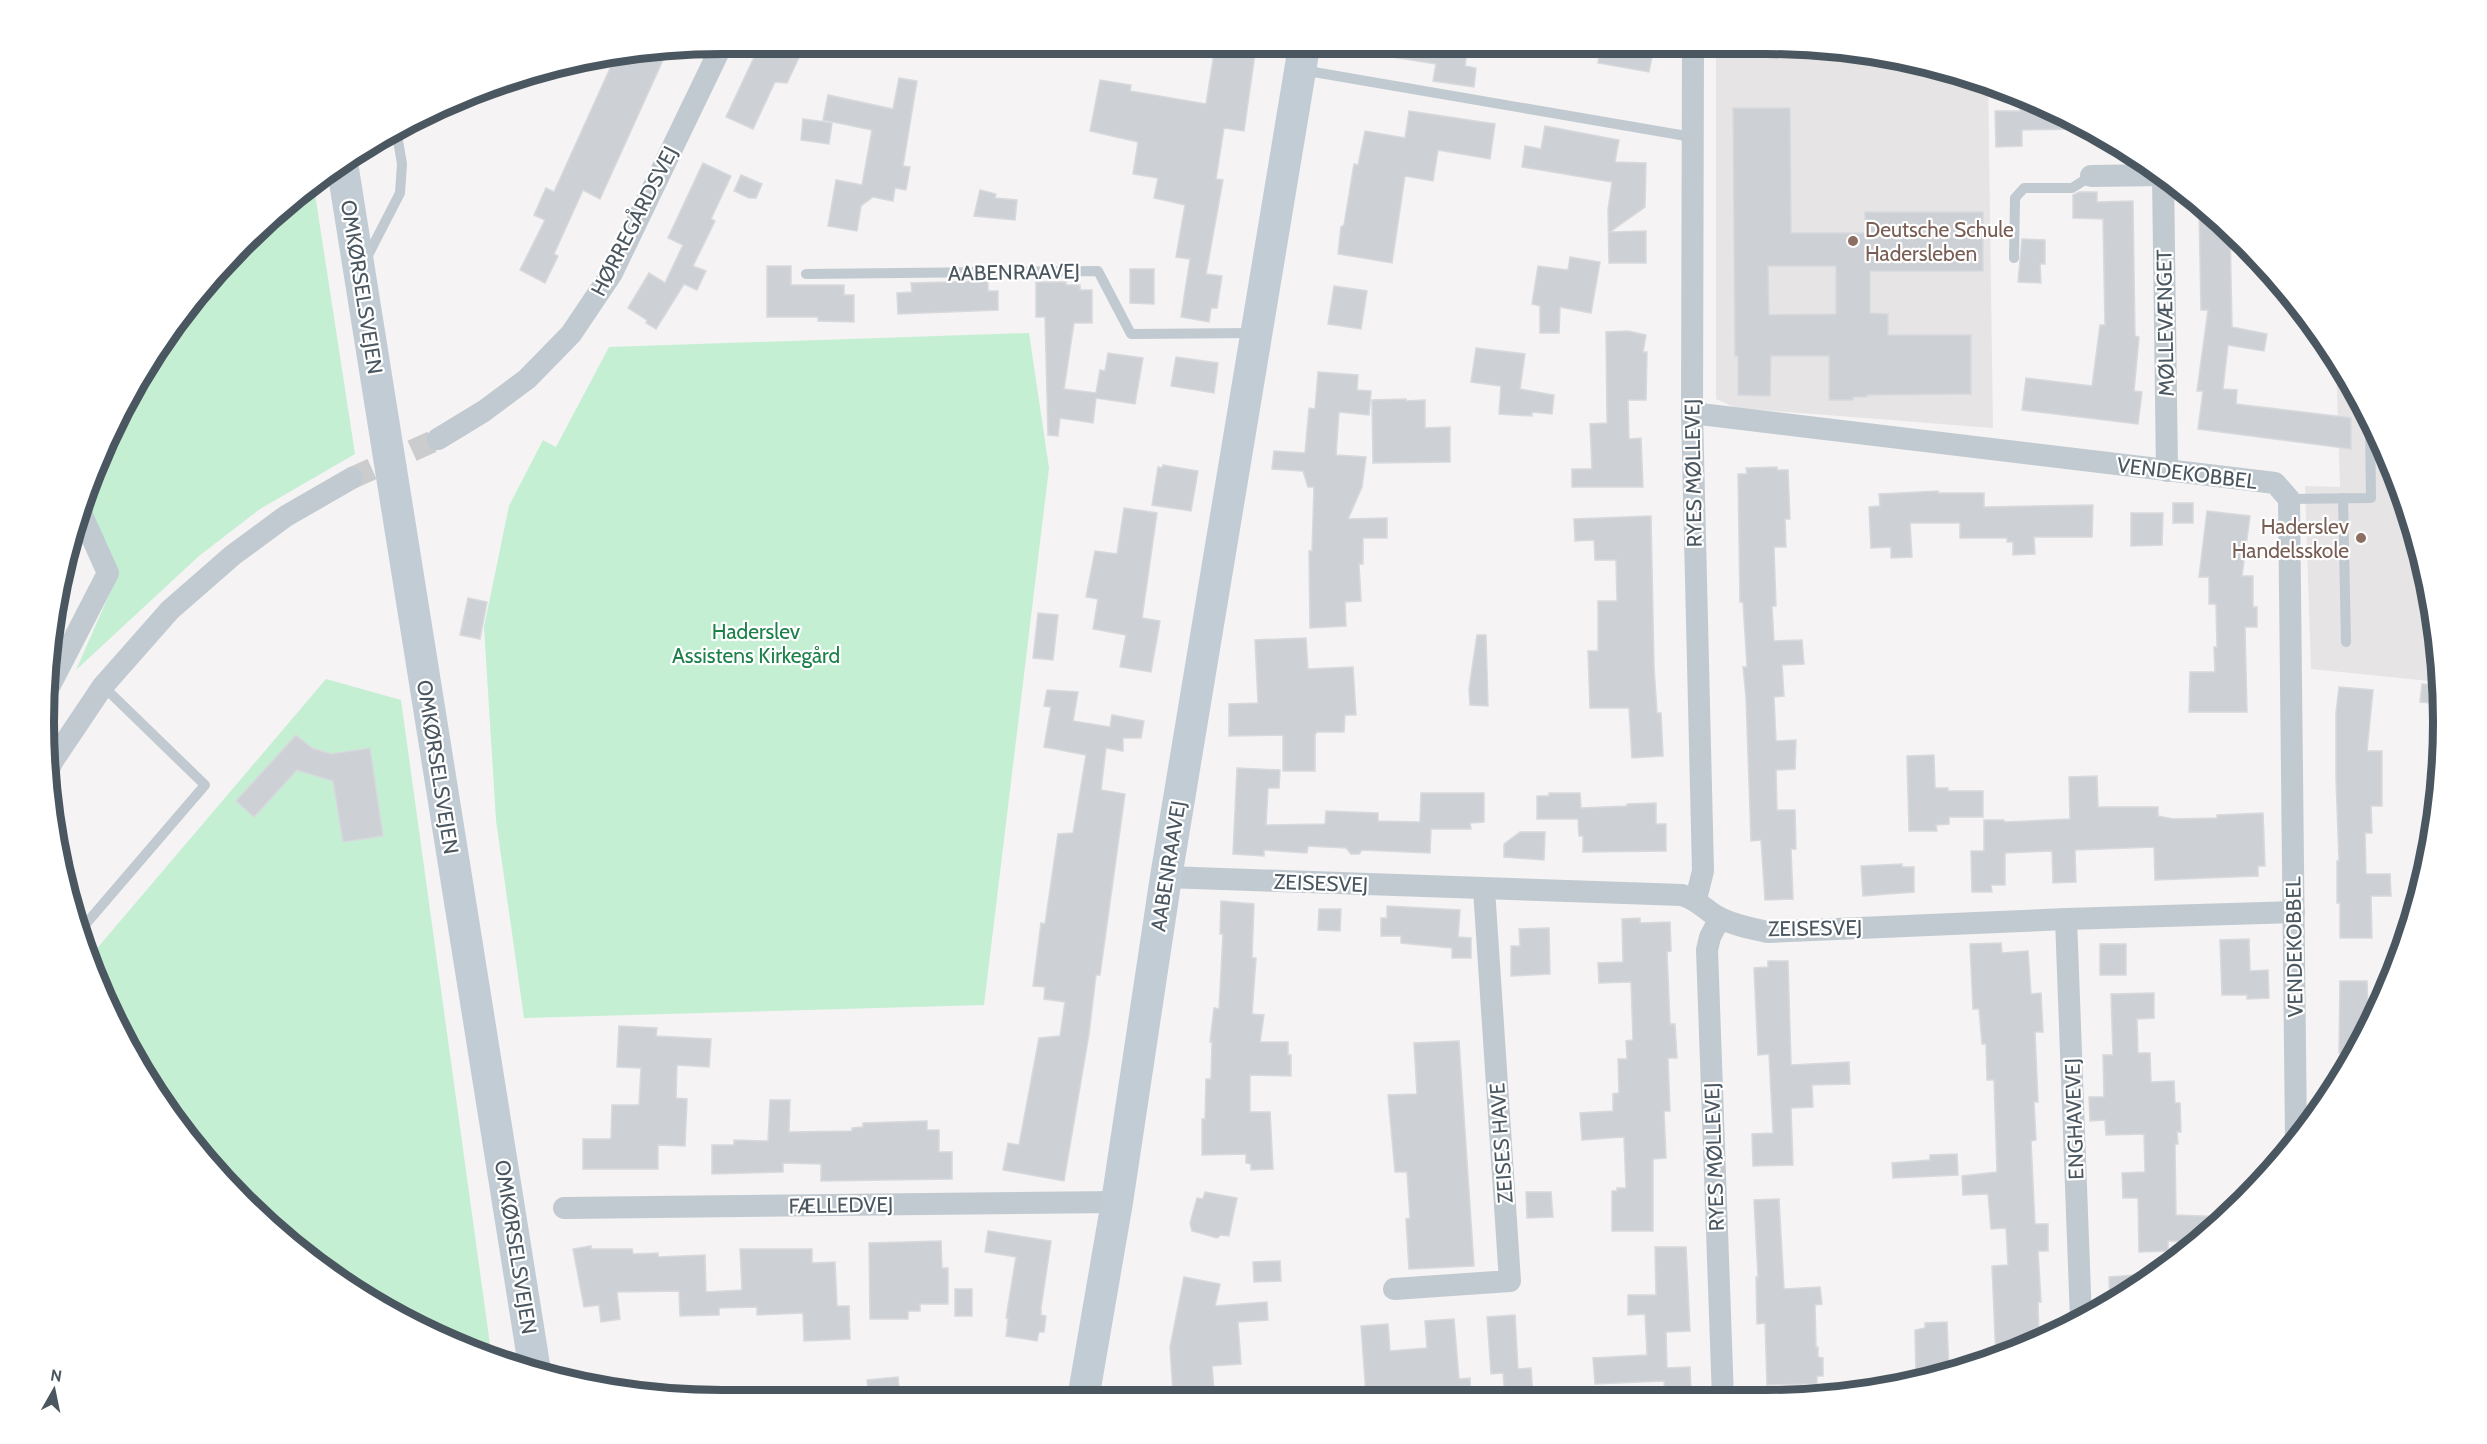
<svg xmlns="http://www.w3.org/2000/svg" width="2487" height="1444" font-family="Cabin,sans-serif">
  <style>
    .education { fill: #e6e4e5 }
    .green { fill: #c4efd3 }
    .building { fill: #cdd0d4; stroke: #d7d9dd; stroke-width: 1.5; fill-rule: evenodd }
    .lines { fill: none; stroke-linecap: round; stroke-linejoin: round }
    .street-tunnel { stroke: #caccce; stroke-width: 22; stroke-dasharray: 22 11; stroke-linecap: butt }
    .lane { stroke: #c1cad1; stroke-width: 10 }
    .street { stroke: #c1cad1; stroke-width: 22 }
    .secondary { stroke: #c1ccd5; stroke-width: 32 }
    .education-dot { fill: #8d6e63; stroke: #fff; stroke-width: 2 }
    .labels { text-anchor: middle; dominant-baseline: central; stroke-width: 4.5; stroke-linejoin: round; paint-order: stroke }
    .street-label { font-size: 21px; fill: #4b5760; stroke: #fff }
    .education-label { font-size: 21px; fill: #785e54; stroke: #fff; text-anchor: start }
    .park-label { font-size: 21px; fill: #1b8149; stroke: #fff }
    .rim { fill: none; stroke: #4b5760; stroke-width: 8 }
  </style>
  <rect width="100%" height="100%" fill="#f5f3f3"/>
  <g class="education">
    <polygon points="1720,45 1810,45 1988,82 1993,428 1736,408 1716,399 1716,51"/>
    <polygon points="2336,358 2392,462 2430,589 2440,682 2311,669 2305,486 2340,487"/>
  </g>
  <g class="green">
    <polygon points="313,181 355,454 260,509 199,556 76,670 116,579 83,504 113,422 158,345 242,242"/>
    <polygon points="1029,333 1049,468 984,1005 524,1018 496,820 484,627 509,506 543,440 556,447 609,347"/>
    <polygon points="326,679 401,700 492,1359 345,1286 274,1232 184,1135 134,1061 88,959"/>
  </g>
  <g class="building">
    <polygon points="1462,46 1468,46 1465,66 1476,68 1474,87 1433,81 1436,64 1387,56 1387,47"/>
    <polygon points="1601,46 1654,46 1649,72 1598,63"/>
    <polygon points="1215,47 1256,47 1244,131 1224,128 1216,179 1223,180 1206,274 1222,276 1217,308 1211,308 1209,322 1181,317 1190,259 1176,257 1185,205 1154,198 1158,178 1133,174 1138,142 1090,131 1100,80 1131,85 1130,91 1206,104"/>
    <polygon points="633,49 668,49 600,199 583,190 554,254 558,256 545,283 520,270 545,220 534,215 546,188 554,192 617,53"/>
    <polygon points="758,49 803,49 787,83 775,82 753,129 726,117"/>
    <polygon points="899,78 917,81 903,166 910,167 906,190 895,188 893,201 873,197 861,206 857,231 828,226 836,180 862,185 872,130 823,120 828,95 893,109"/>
    <polygon points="2020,98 2049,112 2082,129 2022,130 2022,146 1996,147 1995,111 2020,111"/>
    <path d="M1733,108H1790L1791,233H1865V212H1983V271H1870V313L1888,314V335H1971V394L1867,395V397H1853V400H1829V356H1771L1770,396L1738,395V356H1735ZM1768,266H1836V314L1769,315Z"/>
    <polygon points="1409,111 1495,124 1490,159 1438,150 1433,181 1405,176 1392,263 1338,254 1341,227 1344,225 1354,164 1358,165 1365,131 1405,138"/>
    <polygon points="803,119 832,123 829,144 801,140"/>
    <polygon points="1545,126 1619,140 1615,162 1646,163 1645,207 1610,232 1646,231 1646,263 1609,263 1608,210 1612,182 1522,167 1525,146 1541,149"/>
    <polygon points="703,163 731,176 711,219 715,221 693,266 706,271 697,290 684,284 656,329 646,323 647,320 628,308 649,273 665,283 683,245 668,238"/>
    <polygon points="741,175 762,184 756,198 749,198 734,191"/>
    <polygon points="980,190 996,194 995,198 1017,200 1015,220 974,216"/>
    <polygon points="2079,192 2097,192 2097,202 2133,201 2135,336 2139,337 2134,391 2142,392 2138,424 2022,410 2026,378 2092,386 2100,325 2105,325 2103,219 2073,218 2073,195"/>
    <polygon points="2199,205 2230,230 2232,327 2267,334 2264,351 2228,345 2223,389 2237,390 2236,404 2351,418 2351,449 2198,429 2203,391 2197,391 2208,310 2201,310"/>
    <polygon points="2022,239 2045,240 2045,264 2040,264 2041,283 2018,282"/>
    <polygon points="1570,257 1600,262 1591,313 1560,307 1559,333 1540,333 1540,306 1532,304 1538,266 1568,270"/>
    <polygon points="767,266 791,266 791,285 844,285 844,295 854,295 854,322 818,321 818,317 767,317"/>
    <polygon points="1130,269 1154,269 1154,304 1130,303"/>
    <polygon points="988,281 988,291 998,291 998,310 898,314 897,293 912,292 911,283"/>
    <polygon points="1036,282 1066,282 1066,285 1080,285 1080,290 1092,290 1092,323 1074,323 1064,389 1096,393 1100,370 1105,371 1108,353 1143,358 1135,404 1096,398 1093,423 1060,418 1058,436 1048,435 1045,317 1036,317"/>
    <polygon points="1334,286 1367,291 1361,329 1328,324"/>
    <polygon points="1628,331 1646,335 1643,352 1647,352 1646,400 1628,400 1629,439 1641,438 1643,487 1572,487 1572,469 1592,469 1590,424 1607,423 1606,332"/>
    <polygon points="1476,348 1525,354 1520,389 1554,395 1552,414 1532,412 1532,416 1499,414 1501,386 1471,382"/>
    <polygon points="1176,357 1218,363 1214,393 1171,386"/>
    <polygon points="1318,372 1358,375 1357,390 1371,391 1369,415 1339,412 1336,455 1366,457 1362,487 1348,519 1387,518 1387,538 1363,538 1363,564 1359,564 1361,601 1345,602 1346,626 1310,628 1309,551 1312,551 1314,487 1308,487 1303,471 1272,469 1274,451 1305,453 1309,408 1315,409"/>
    <polygon points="1406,399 1406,401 1425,400 1425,428 1450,427 1450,462 1373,463 1372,400"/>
    <polygon points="1163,465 1198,471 1191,511 1152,505 1158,467 1162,468"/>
    <polygon points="1777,467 1777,470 1788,470 1790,519 1785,519 1786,547 1774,547 1776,606 1772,606 1774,641 1802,640 1804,664 1782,665 1784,696 1774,697 1776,741 1796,740 1795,769 1776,770 1777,810 1795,810 1796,849 1791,849 1793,899 1765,900 1761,840 1751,841 1746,697 1743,667 1747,667 1743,602 1740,602 1738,474 1747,474 1746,468"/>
    <polygon points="1938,491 1938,493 1984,493 1984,507 2093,505 2092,537 2034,537 2035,554 2013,555 2013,542 2007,542 2007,538 1960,538 1960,523 1910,523 1912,557 1891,558 1891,547 1871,548 1869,507 1880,506 1879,494"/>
    <rect x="2173" y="503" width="20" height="20"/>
    <polygon points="1124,508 1157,513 1142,618 1160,621 1151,672 1120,667 1126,635 1093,629 1098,599 1086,597 1095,551 1117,554"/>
    <polygon points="2207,511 2250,516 2242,576 2253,576 2253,607 2257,607 2257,627 2245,627 2247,712 2189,712 2190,672 2215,672 2214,647 2217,647 2216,604 2209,604 2209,577 2199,577"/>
    <polygon points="2131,513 2163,513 2162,545 2131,546"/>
    <polygon points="1651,516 1654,667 1657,713 1661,713 1663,756 1632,758 1629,708 1590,708 1588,651 1598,651 1598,601 1617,601 1616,560 1595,560 1594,540 1575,541 1574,519"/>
    <polygon points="468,598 487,602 480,639 460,635"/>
    <polygon points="1038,613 1058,615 1053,660 1033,658"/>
    <polygon points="1477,635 1486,635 1488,706 1470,705 1469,689"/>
    <polygon points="1306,638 1308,669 1353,667 1356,715 1345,715 1344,732 1317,732 1315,735 1315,771 1283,771 1283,735 1229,736 1229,704 1258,703 1255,640"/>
    <polygon points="2422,684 2440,686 2442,704 2420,702"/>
    <polygon points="2339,687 2373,690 2367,751 2382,751 2382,806 2371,806 2372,833 2365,833 2366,874 2390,874 2391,896 2371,896 2372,938 2340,938 2340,903 2337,903 2337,861 2339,861 2336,779 2336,713"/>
    <polygon points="1047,690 1078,692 1073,721 1110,727 1112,715 1144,721 1141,738 1123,738 1123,751 1106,748 1101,790 1125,794 1100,975 1096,975 1089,1034 1064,1181 1003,1170 1008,1143 1019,1145 1039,1038 1060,1036 1065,1002 1044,999 1045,987 1033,986 1041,923 1045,924 1058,834 1073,833 1086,755 1044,747 1051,707 1044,706"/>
    <polygon points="296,735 312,748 331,754 370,748 383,836 343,842 333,781 297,770 254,817 236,801"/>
    <polygon points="1934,755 1935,788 1948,788 1948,791 1983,791 1983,817 1949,817 1949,824 1936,825 1937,831 1909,831 1907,756"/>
    <polygon points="1237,768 1280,770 1279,788 1268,788 1266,825 1325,824 1326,811 1378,813 1378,821 1420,822 1421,793 1484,793 1484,822 1470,823 1471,829 1431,829 1430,853 1362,850 1359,854 1351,854 1346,848 1308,846 1307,853 1264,850 1264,856 1233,854"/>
    <polygon points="2097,776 2098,807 2158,807 2158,816 2173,819 2217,818 2217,815 2263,813 2265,866 2258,866 2258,876 2155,880 2154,847 2075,850 2076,882 2053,883 2052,851 2005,853 2005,885 1991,885 1992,892 1972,892 1971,851 1984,851 1984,820 2004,820 2004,822 2070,819 2069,777"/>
    <polygon points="1549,793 1580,793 1581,808 1627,806 1627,804 1656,803 1656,824 1666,824 1666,851 1583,852 1583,836 1579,836 1578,819 1537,819 1537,796 1549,796"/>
    <polygon points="1520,832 1545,832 1544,860 1504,857 1504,844"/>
    <polygon points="1902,864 1902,867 1914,867 1914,892 1863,896 1861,866"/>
    <polygon points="1221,901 1254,904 1252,958 1256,958 1252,1014 1264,1015 1260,1042 1288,1042 1288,1055 1291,1055 1291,1076 1250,1075 1250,1112 1270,1112 1273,1169 1251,1170 1251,1164 1246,1163 1246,1154 1202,1155 1202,1119 1205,1119 1206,1079 1211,1079 1212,1042 1210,1042 1214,1008 1219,1009 1223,934 1220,934"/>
    <polygon points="1387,906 1460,910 1458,937 1471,938 1471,958 1452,958 1452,948 1401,943 1401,936 1381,936 1381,918 1387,918"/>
    <polygon points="1319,909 1341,909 1340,931 1318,930"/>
    <polygon points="1640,918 1640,923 1670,922 1671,951 1667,952 1670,1024 1675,1024 1677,1058 1668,1058 1670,1111 1664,1111 1666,1158 1653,1159 1653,1231 1612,1231 1612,1191 1617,1191 1617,1188 1626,1188 1624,1137 1582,1140 1580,1113 1613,1111 1613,1094 1619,1093 1618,1059 1627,1059 1626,1041 1633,1040 1631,982 1599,983 1598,963 1623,962 1622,919"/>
    <polygon points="1549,928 1550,974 1511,976 1511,946 1520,946 1519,929"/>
    <polygon points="2249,939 2250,971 2268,970 2269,998 2247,999 2247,995 2222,995 2220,940"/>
    <polygon points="2001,943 2002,953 2028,951 2031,994 2041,993 2043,1032 2035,1032 2038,1102 2034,1102 2036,1140 2031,1141 2035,1224 2048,1224 2048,1251 2038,1251 2041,1302 2038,1302 2039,1339 1996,1359 1992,1266 2008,1265 2006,1228 1991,1229 1988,1194 1963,1195 1962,1176 1997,1172 1994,1080 1987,1080 1986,1044 1982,1044 1979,1009 1973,1009 1970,944"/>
    <rect x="2100" y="944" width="26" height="31"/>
    <polygon points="1768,961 1788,961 1791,1065 1849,1062 1850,1084 1812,1085 1813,1107 1791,1108 1793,1165 1753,1166 1752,1134 1773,1133 1769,1054 1758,1055 1754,968 1768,967"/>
    <polygon points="2340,981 2367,981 2368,1010 2377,1010 2354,1052 2339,1053"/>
    <polygon points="2154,993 2154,1018 2137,1019 2138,1053 2150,1053 2151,1082 2174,1081 2175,1103 2180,1103 2181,1132 2177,1132 2178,1144 2175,1144 2176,1215 2225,1217 2194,1241 2168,1241 2168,1251 2139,1252 2138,1198 2123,1198 2122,1173 2145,1172 2144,1134 2106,1135 2105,1120 2090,1121 2089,1097 2104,1097 2103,1055 2113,1055 2111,994"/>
    <polygon points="619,1026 657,1028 656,1036 711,1039 709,1067 677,1065 676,1098 687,1099 685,1146 658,1145 658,1169 583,1169 583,1139 611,1139 612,1105 639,1105 641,1068 617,1067"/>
    <polygon points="1459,1041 1474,1266 1409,1269 1406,1219 1410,1218 1407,1172 1395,1172 1388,1095 1417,1094 1414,1043"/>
    <polygon points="770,1100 790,1100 789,1132 852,1131 852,1128 863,1127 863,1123 927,1121 927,1130 939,1130 939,1152 952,1152 952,1179 821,1181 821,1164 783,1163 783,1172 712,1174 712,1145 734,1145 734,1140 768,1141"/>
    <polygon points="1957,1154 1958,1175 1893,1178 1892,1163 1930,1160 1930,1155"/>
    <polygon points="1205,1192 1237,1198 1229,1236 1221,1235 1217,1238 1192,1231 1190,1223 1197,1198 1203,1199"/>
    <polygon points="1526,1192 1551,1192 1553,1217 1527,1218"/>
    <polygon points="1779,1199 1784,1289 1820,1287 1822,1304 1815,1305 1816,1347 1818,1347 1818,1357 1823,1358 1823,1376 1817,1376 1817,1384 1767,1385 1765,1323 1757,1324 1756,1277 1758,1277 1754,1200"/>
    <polygon points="988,1231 1051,1241 1041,1308 1041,1315 1046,1316 1044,1332 1039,1332 1037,1341 1006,1336 1008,1318 1006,1318 1016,1257 985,1252"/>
    <polygon points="941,1241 942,1268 948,1268 948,1304 920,1304 920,1311 908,1311 908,1319 870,1319 869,1243"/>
    <polygon points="591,1246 591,1249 632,1249 633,1254 658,1253 658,1257 705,1255 706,1292 742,1290 740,1249 812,1249 812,1263 835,1262 837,1306 849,1306 850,1339 804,1341 803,1313 757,1315 757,1307 719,1308 719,1315 680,1316 679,1291 617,1292 620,1319 601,1322 599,1305 584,1307 573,1249"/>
    <polygon points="1655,1247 1686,1247 1690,1331 1666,1332 1667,1368 1690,1367 1691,1392 1665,1394 1664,1381 1595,1384 1593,1358 1647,1355 1645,1314 1628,1315 1628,1295 1656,1295"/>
    <polygon points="1280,1261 1281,1281 1254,1282 1253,1262"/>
    <polygon points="2150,1274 2125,1294 2110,1305 2109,1277"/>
    <polygon points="1184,1277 1220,1284 1215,1306 1267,1302 1268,1320 1238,1322 1241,1364 1212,1366 1214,1390 1200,1390 1201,1399 1178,1399 1178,1393 1173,1393 1170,1347"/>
    <rect x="955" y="1289" width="17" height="27"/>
    <polygon points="1515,1315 1518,1369 1531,1368 1533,1395 1505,1397 1503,1373 1491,1374 1487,1317"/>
    <polygon points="1454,1319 1459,1379 1470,1378 1471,1399 1395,1399 1395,1393 1366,1395 1361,1326 1388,1324 1390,1351 1427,1348 1425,1321"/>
    <polygon points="1947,1322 1949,1371 1916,1378 1915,1330 1925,1328 1925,1323"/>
    <polygon points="898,1377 900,1399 869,1399 867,1380"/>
  </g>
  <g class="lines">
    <polyline class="street-tunnel" points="352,478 438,439"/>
    <g class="lane">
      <polyline points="1302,70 1692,137"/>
      <polyline points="2014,258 2015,198 2024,188 2072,188 2091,176"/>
      <polyline points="365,261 400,193 402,164 396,129"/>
      <polyline points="806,274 1098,271 1131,334 1253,333"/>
      <polyline points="2343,498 2346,642"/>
      <polyline points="2289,499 2371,498 2370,421"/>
      <polyline points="78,933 205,785 103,686"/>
    </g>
    <g class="street">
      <polyline points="1693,45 1692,413 1703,871 1696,899"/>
      <polyline points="2163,175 2167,471"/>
      <polyline points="2091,176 2162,175"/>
      <polyline points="1692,413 2275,483 2289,499 2296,1139"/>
      <polyline points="438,439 484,411 527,379 571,334 612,273 720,49"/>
      <polyline points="47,691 108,573 80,511"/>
      <polyline points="47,775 52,762 103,686 170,610 233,555 286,516 352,478"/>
      <path d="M1166,877L1682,895C1701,901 1706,912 1722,919C1737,926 1753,929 1768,932L2066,919L2294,912"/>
      <polyline points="1720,918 1710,937 1707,950 1723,1399"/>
      <polyline points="2066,919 2081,1320"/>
      <polyline points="564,1208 1117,1202"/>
      <polyline points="1394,1289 1510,1281 1484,889"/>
    </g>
    <g class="secondary">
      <polyline points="342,163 535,1371"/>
      <polyline points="1083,1399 1117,1202 1166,877 1304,47"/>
    </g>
  </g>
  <g class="education-dot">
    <circle cx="1853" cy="241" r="6"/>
    <circle cx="2361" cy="538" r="6"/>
  </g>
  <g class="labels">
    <g class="street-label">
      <text transform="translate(634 221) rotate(-63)">HØRREGÅRDSVEJ</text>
      <text transform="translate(1014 272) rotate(-1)">AABENRAAVEJ</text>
      <text transform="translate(362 287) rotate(81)">OMKØRSELSVEJEN</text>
      <text transform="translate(2165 323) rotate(-91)">MØLLEVÆNGET</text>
      <text transform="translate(1693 473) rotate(-91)">RYES MØLLEVEJ</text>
      <text transform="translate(2187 473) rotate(7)">VENDEKOBBEL</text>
      <text transform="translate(438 767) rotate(81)">OMKØRSELSVEJEN</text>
      <text transform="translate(1168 866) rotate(-81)">AABENRAAVEJ</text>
      <text transform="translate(1321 883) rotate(2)">ZEISESVEJ</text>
      <text transform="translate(1815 928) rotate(-1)">ZEISESVEJ</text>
      <text transform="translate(2294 947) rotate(-91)">VENDEKOBBEL</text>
      <text transform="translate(2074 1119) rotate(-92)">ENGHAVEVEJ</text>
      <text transform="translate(1501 1143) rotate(-94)">ZEISES HAVE</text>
      <text transform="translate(1714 1157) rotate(-92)">RYES MØLLEVEJ</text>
      <text transform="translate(841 1205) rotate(-1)">FÆLLEDVEJ</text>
      <text transform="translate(516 1247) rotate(81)">OMKØRSELSVEJEN</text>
    </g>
    <g class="education-label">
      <text x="1865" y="229">Deutsche Schule<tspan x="1865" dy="24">Hadersleben</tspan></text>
      <text x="2349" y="526" text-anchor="end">Haderslev<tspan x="2349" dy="24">Handelsskole</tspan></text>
    </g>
    <g class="park-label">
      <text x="756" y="631">Haderslev<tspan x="756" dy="24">Assistens Kirkegård</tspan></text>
    </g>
  </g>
  <path d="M0 0H2487V1444H0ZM722 54H1765A668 668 0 0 1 2433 722V722A668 668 0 0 1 1765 1390H722A668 668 0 0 1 54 722V722A668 668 0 0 1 722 54Z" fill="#fff" fill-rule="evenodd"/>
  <path class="rim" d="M722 54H1765A668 668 0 0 1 2433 722V722A668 668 0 0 1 1765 1390H722A668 668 0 0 1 54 722V722A668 668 0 0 1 722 54Z"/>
  <g transform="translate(54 1390) rotate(9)" stroke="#ffffff" stroke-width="4.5" paint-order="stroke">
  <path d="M0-4.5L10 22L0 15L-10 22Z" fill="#4b5760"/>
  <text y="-9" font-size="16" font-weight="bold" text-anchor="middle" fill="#4b5760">N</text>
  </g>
</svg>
